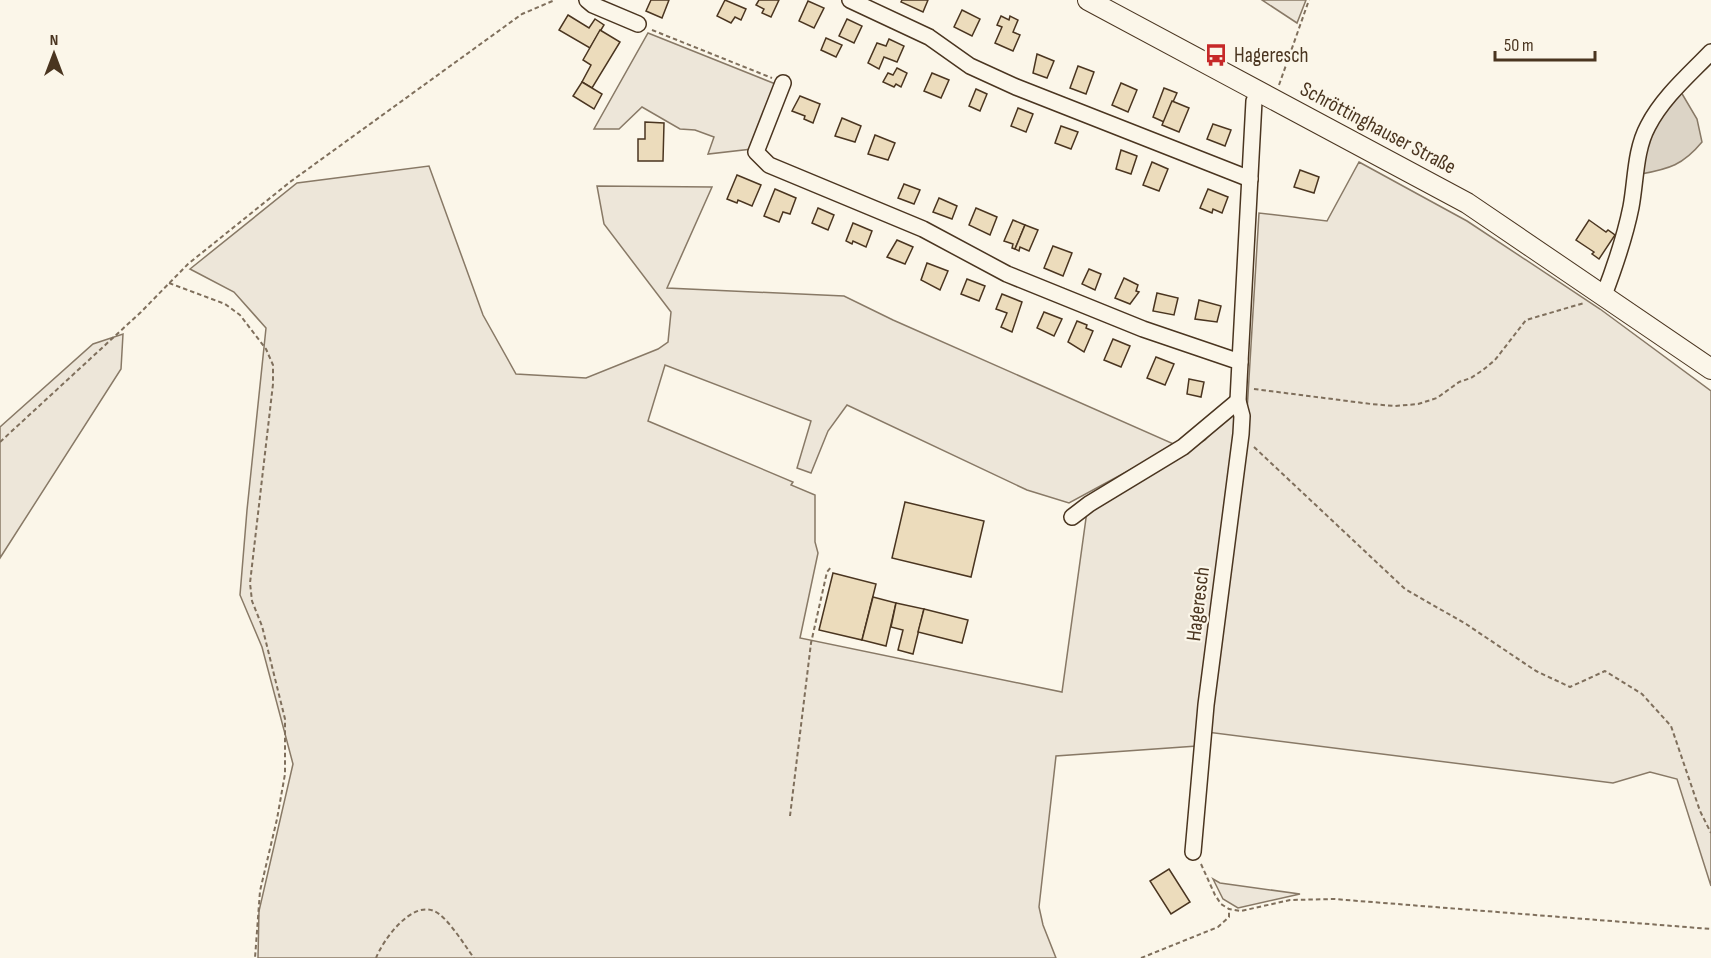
<svg xmlns="http://www.w3.org/2000/svg" width="1711" height="958" font-family="'Sofia Sans Condensed',sans-serif">
  <style>
    .green { fill: #ede6d9; stroke: #887966; stroke-width: 1.5 }
    .water { fill: #dcd4c6; stroke: #887966; stroke-width: 1.5 }
    .building { fill: #ecdcbc; stroke: #4a3520; stroke-width: 1.5 }
    .lines { fill: none; stroke-linecap: round; stroke-linejoin: round }
    .minor-casing { stroke: #4a3520; stroke-width: 18 }
    .major-casing { stroke: #4a3520; stroke-width: 22 }
    .path { stroke: #7f6f5c; stroke-width: 2; stroke-dasharray: 4.5 3; stroke-linecap: butt }
    .minor { stroke: #fbf6e9; stroke-width: 15 }
    .major { stroke: #fbf6e9; stroke-width: 20 }
    .labels { text-anchor: middle; dominant-baseline: central; stroke-width: 4.5; stroke-linejoin: round; paint-order: stroke }
    .poi-label { font-size: 21px; fill: #4a3520; stroke: #fbf6e9; text-anchor: start }
    .street-label { font-size: 21px; fill: #4a3520; stroke: #fbf6e9 }
  </style>
  <rect width="100%" height="100%" fill="#fbf6e9"/>
  <g class="green">
    <polygon points="1262,0 1306,0 1297,23"/>
    <polygon points="648,33 778,85 752,149 708,154 714,137 695,130 680,129 642,107 619,129 594,129"/>
    <polygon points="1359,162 1467,221 1600,309 1711,391 1711,886 1677,779 1650,772 1613,783 1207,732 1197,746 1056,756 1039,907 1043,925 1056,958 258,958 259,911 293,764 262,647 240,595 247,510 266,328 234,292 190,269 297,183 429,166 483,315 516,374 586,378 658,349 668,342 671,312 604,224 597,186 712,187 667,288 844,296 893,320 1176,445 1069,503 1027,490 847,405 828,431 811,473 797,468 811,421 665,365 648,421 793,482 791,485 815,495 815,542 818,553 800,638 1062,692 1087,511 1205,440 1232,411 1246,428 1259,213 1327,221"/>
    <polygon points="123,334 121,369 0,558 0,427 93,344"/>
    <polygon points="1213,879 1220,883 1300,894 1238,908 1223,899"/>
  </g>
  <path class="water" d="M1681,92L1697,119L1702,142C1683,165 1669,169 1641,174L1644,150L1658,116Z"/>
  <g class="building">
    <polygon points="651,0 669,0 662,18 646,11"/>
    <polygon points="725,0 746,9 741,20 735,17 731,23 717,16"/>
    <polygon points="759,0 779,0 771,17 762,13 764,9 756,5"/>
    <polygon points="902,0 928,0 923,12 901,2"/>
    <polygon points="808,1 824,8 814,28 799,21"/>
    <polygon points="962,10 980,19 972,36 954,27"/>
    <polygon points="568,15 589,28 595,19 604,25 590,48 559,30"/>
    <polygon points="1001,16 1009,20 1010,16 1018,20 1013,32 1020,35 1013,51 995,43 1002,27 997,25"/>
    <polygon points="847,19 862,26 854,43 839,36"/>
    <polygon points="600,30 620,42 592,88 582,82 591,65 583,60"/>
    <polygon points="826,38 842,45 836,57 821,50"/>
    <polygon points="889,39 904,46 897,62 884,57 879,69 868,63 877,43 886,46"/>
    <polygon points="1037,54 1054,61 1047,78 1033,73"/>
    <polygon points="1078,66 1094,72 1086,94 1070,88"/>
    <polygon points="897,68 907,73 901,87 896,84 894,87 883,82 888,73 893,75"/>
    <polygon points="932,73 949,80 941,98 924,91"/>
    <polygon points="582,82 602,94 594,109 573,96"/>
    <polygon points="1121,83 1137,90 1128,112 1112,105"/>
    <polygon points="1164,88 1177,93 1164,122 1153,117"/>
    <polygon points="976,89 987,94 980,111 969,106"/>
    <polygon points="800,96 820,104 813,123 804,119 805,116 792,111"/>
    <polygon points="1172,101 1189,108 1179,132 1162,125"/>
    <polygon points="1018,108 1033,114 1026,132 1011,126"/>
    <polygon points="842,118 861,126 855,142 835,136"/>
    <polygon points="645,122 664,123 663,161 638,161 638,139 645,139"/>
    <polygon points="1213,124 1231,130 1225,146 1207,139"/>
    <polygon points="1061,126 1078,132 1071,149 1055,143"/>
    <polygon points="875,135 895,143 888,160 868,154"/>
    <polygon points="1121,150 1137,156 1131,174 1116,169"/>
    <polygon points="1152,162 1168,169 1159,191 1143,185"/>
    <polygon points="1300,170 1319,177 1314,193 1294,187"/>
    <polygon points="737,175 761,185 752,206 738,200 737,203 727,199"/>
    <polygon points="904,184 920,190 914,204 898,198"/>
    <polygon points="775,189 796,198 790,214 783,212 779,222 764,216"/>
    <polygon points="1208,189 1228,197 1222,213 1213,209 1212,213 1200,208"/>
    <polygon points="939,198 957,206 952,219 933,212"/>
    <polygon points="818,208 834,215 828,230 812,223"/>
    <polygon points="976,208 997,217 990,235 969,225"/>
    <polygon points="1013,220 1025,225 1015,249 1012,248 1013,244 1004,241"/>
    <polygon points="1589,220 1606,232 1608,230 1615,235 1599,259 1592,254 1594,252 1576,240"/>
    <polygon points="853,223 872,231 866,247 853,241 852,244 846,241"/>
    <polygon points="1025,225 1038,230 1029,251 1020,247 1019,251 1015,249"/>
    <polygon points="897,240 913,247 905,264 887,257"/>
    <polygon points="1053,246 1072,253 1063,276 1044,268"/>
    <polygon points="927,263 948,271 940,290 921,280"/>
    <polygon points="1089,269 1101,274 1095,290 1082,284"/>
    <polygon points="1124,278 1138,285 1136,291 1139,292 1130,304 1115,298"/>
    <polygon points="967,279 985,286 979,301 961,294"/>
    <polygon points="1157,293 1178,298 1174,315 1153,311"/>
    <polygon points="1002,294 1022,302 1012,332 1001,327 1007,313 996,309"/>
    <polygon points="1199,300 1221,306 1217,322 1195,319"/>
    <polygon points="1044,312 1062,319 1054,336 1037,328"/>
    <polygon points="1077,321 1087,325 1086,328 1093,331 1084,352 1068,342"/>
    <polygon points="1113,339 1130,346 1121,367 1104,360"/>
    <polygon points="1156,357 1174,364 1165,385 1147,378"/>
    <polygon points="1189,379 1204,382 1201,397 1187,394"/>
    <polygon points="905,502 984,521 971,577 892,558"/>
    <polygon points="833,573 876,584 862,640 819,630"/>
    <polygon points="873,597 896,603 886,646 862,640"/>
    <polygon points="896,603 924,609 913,654 898,650 903,630 891,627"/>
    <polygon points="924,609 968,620 962,643 918,632"/>
    <polygon points="1169,869 1190,902 1171,914 1150,881"/>
  </g>
  <g class="lines">
    <g class="minor-casing">
      <g id="minor">
        <polyline points="587,0 593,5 638,24"/>
        <polyline points="850,0 929,37 970,66 1016,87 1250,179"/>
        <polyline points="783,83 756,152 769,165 923,229 1007,274 1143,329 1240,362 1238,401 1242,416 1241,434 1206,705 1193,852"/>
        <path d="M1604,295C1615,266 1625,237 1631,207C1636,180 1635,150 1648,126C1663,97 1689,75 1711,52"/>
        <polyline points="1240,362 1254,101 1259,91"/>
        <polyline points="1072,517 1089,504 1183,447 1238,401"/>
      </g>
    </g>
    <g class="major-casing">
      <polyline id="major" points="1088,0 1467,203 1711,369"/>
    </g>
    <g class="path">
      <polyline points="652,30 772,78"/>
      <polyline points="1279,85 1309,0"/>
      <polyline points="169,283 225,304 240,315 266,349 273,365 273,384 250,583 252,601 262,626 285,719 285,774 277,819 260,891 255,958"/>
      <polyline points="1254,389 1371,404 1394,406 1418,404 1437,398 1459,382 1471,378 1483,370 1495,360 1526,320 1584,303"/>
      <polyline points="0,442 141,312 188,264 290,182 522,14 555,0"/>
      <polyline points="1254,447 1405,589 1466,624 1536,671 1570,687 1605,671 1642,694 1671,726 1700,811 1711,833"/>
      <polyline points="790,816 811,643 827,572 832,566"/>
      <polyline points="1201,864 1215,895 1221,904 1229,909 1241,911 1290,900 1334,899 1711,929"/>
      <path d="M376,958C383,940 411,901 434,911C447,916 465,946 474,958"/>
      <polyline points="1141,958 1218,927 1229,917 1229,909"/>
    </g>
    <use href="#minor" class="minor"/>
    <use href="#major" class="major"/>
  </g>
  <defs>
    <g id="bus-bare" transform="scale(1.8)"><path d="M-5-6H5V4H4V6H2V4H-2V6H-4V4H-5ZM-3.5-4V0h7V-4ZM-3.5 1.2v1.5H-2V1.2ZM2 1.2v1.5H3.5V1.2Z" fill="#c62828" stroke="#fbf6e9" stroke-width="2.5" paint-order="stroke"/></g>
  </defs>
  <g fill-rule="evenodd">
    <use href="#bus-bare" x="1216" y="55"/>
  </g>
  <g class="labels">
    <g class="poi-label">
      <text x="1234" y="55">Hageresch</text>
    </g>
    <g class="street-label">
      <text transform="translate(1378 128) rotate(28)">Schröttinghauser Straße</text>
      <text transform="translate(1198 604) rotate(-83)">Hageresch</text>
    </g>
  </g>
  <g transform="translate(54 54)" stroke="#fbf6e9" stroke-width="4.5" paint-order="stroke">
  <path d="M0-4.5L10 22L0 15L-10 22Z" fill="#4a3520"/>
  <text y="-9" font-size="16" font-weight="bold" text-anchor="middle" fill="#4a3520">N</text>
  </g>
  <path d="M1495 51v9h100v-9" fill="none" stroke="#4a3520" stroke-width="3"/>
  <text x="1504" y="51" font-size="18" fill="#4a3520" stroke="#fbf6e9" stroke-width="4.5" paint-order="stroke">50 m</text>
</svg>
